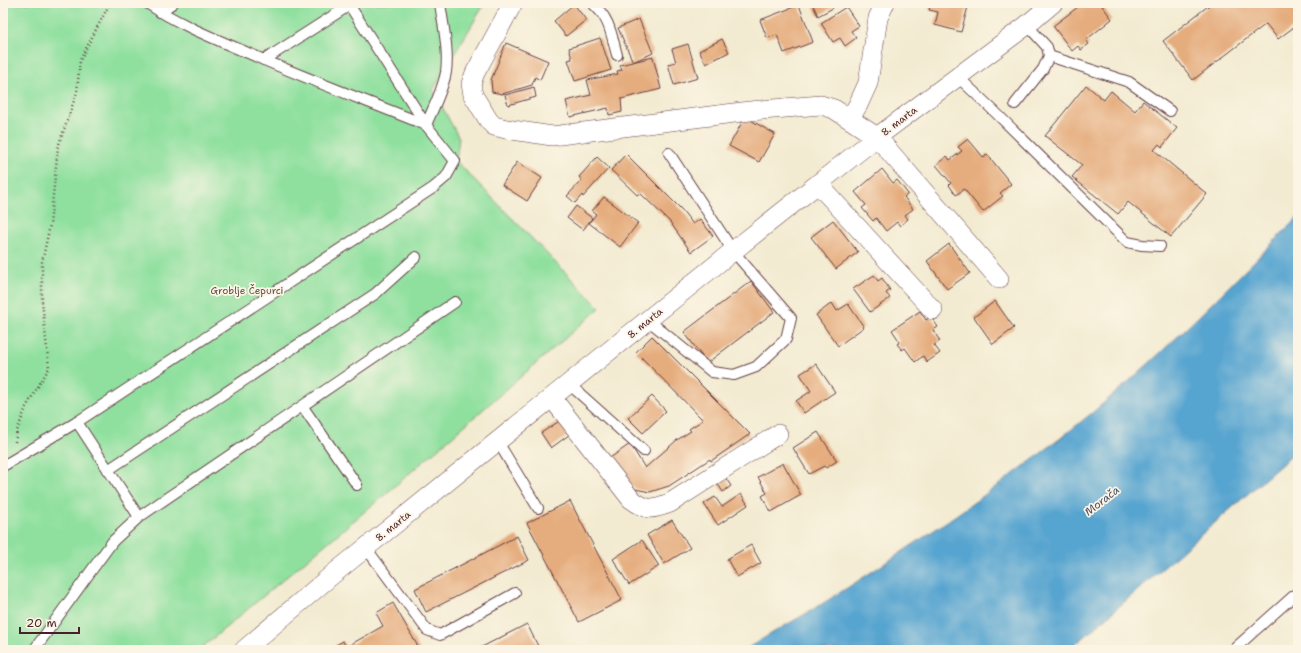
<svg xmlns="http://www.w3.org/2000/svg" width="1301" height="653" font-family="'Shantell Sans',sans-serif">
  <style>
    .green { fill: #8fe09f; stroke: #6c8065 }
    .water { fill: #56a4d0; stroke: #50627e }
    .building { fill: #e5ac7d }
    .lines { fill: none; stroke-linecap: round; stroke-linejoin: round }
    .lane-casing { stroke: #633e44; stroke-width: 12 }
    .street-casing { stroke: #633e44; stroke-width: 20 }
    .path { stroke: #633e44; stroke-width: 2.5; stroke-dasharray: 1 3; stroke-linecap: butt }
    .lane { stroke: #fff; stroke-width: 10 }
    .street { stroke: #fff; stroke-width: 19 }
    .labels { text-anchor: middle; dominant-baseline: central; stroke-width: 3.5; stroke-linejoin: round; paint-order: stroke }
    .street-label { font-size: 10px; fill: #4a1f2b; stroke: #fcf5e5 }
    .park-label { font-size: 10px; fill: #5b4f48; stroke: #fcf5e5 }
    .water-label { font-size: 11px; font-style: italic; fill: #4f546d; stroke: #fcf5e5 }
  </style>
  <rect width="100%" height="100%" fill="#fcf5e5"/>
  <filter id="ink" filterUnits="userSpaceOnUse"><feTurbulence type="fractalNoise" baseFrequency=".025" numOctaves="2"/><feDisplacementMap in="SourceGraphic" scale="8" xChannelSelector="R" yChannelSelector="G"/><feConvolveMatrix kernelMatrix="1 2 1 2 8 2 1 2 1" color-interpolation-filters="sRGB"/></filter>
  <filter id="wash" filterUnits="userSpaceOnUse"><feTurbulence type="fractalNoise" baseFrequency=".012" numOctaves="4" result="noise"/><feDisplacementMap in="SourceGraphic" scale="16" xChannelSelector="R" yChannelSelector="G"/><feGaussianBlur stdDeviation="0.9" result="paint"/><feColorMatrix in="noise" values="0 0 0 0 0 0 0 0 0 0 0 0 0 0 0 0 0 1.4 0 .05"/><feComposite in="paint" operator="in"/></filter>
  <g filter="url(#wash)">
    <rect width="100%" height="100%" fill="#f3ebd1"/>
    <polygon class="green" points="3,3 485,3 433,90 459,138 456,161 600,308 388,492 199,650 3,650"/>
    <path class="water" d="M1298,217V450L1082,639L1068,650H744C778,629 814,610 847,588C921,540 993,491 1062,437C1147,371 1223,293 1298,217Z"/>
    <g id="blocks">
      <g class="building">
        <polygon points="812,3 830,3 833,8 818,16"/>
        <polygon points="931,3 969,3 961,32 935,25 938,12 929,10"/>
        <polygon points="1083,3 1100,3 1112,19 1086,40 1089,44 1081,50 1078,46 1072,51 1053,26"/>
        <polygon points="1212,3 1298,3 1298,24 1278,39 1266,24 1193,80 1163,41"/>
        <polygon points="574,4 586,20 566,36 554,21"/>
        <polygon points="799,5 813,42 784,53 777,35 767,38 760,20"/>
        <polygon points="846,7 859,26 851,31 856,38 845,46 840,38 833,42 821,23"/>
        <polygon points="639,19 653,53 633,62 618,28"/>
        <polygon points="600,38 611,70 575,81 568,60 572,59 569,48"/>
        <polygon points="722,39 729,52 706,64 699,51"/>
        <polygon points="506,43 548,61 540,80 535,77 532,85 502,94 492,92 491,80"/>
        <polygon points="688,44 698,78 674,85 668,64 676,62 672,49"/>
        <polygon points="653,57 661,89 621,99 622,112 609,115 608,108 570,117 566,101 591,95 587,80 618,74 617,71 622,70 620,65"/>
        <polygon points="1086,85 1104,100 1111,91 1135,111 1143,101 1177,128 1162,147 1159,144 1154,150 1207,194 1171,237 1128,202 1118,214 1072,177 1082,165 1045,136"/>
        <polygon points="534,87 536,97 508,105 505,95"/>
        <polygon points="745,117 775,134 759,162 729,146"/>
        <polygon points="968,139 984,158 987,154 1011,184 1000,193 1003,196 983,212 964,189 956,195 949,185 951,183 936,165 947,156 950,160 962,151 958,147"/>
        <polygon points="626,154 682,210 693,224 700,219 713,236 691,252 670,222 640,193 637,195 611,170"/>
        <polygon points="597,157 609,168 583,197 582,195 575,203 567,196 582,180 579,177"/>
        <polygon points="517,162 542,178 527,201 502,185"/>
        <polygon points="882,169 893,183 897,180 908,194 904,197 913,209 905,215 908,219 900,226 897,222 886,231 876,218 873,221 862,208 866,205 855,192"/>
        <polygon points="604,197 638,223 620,247 589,223 596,214 592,211"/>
        <polygon points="576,206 592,218 583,230 567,218"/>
        <polygon points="833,220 858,252 836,269 811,237"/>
        <polygon points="949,244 970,273 947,289 927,261"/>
        <polygon points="874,275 878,281 882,278 890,290 886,293 890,298 870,312 853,289"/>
        <polygon points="751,281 774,312 707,363 684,332"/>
        <polygon points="995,301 1014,328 993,344 974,317"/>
        <polygon points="832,303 837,311 848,304 864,327 838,346 816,315"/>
        <polygon points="920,311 926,320 931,317 938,327 933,330 940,341 934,345 940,353 927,362 923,356 915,362 905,348 902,350 897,344 900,342 892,330"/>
        <polygon points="652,336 750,434 711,461 710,459 669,486 650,492 635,489 610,458 630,444 645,468 677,440 691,431 689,429 703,420 636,352"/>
        <polygon points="816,364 835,392 804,413 796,401 811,391 800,374"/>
        <polygon points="652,396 666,411 643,433 628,418"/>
        <polygon points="564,418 573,432 551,448 541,433"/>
        <polygon points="818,432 837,461 826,468 824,466 809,474 793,448"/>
        <polygon points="783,463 801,495 771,512 762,496 767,493 758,477"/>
        <polygon points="725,477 731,486 723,492 717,483"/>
        <polygon points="741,494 748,505 718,525 704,504 715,497 722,507"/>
        <polygon points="570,501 622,600 579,622 527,523"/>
        <polygon points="672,520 690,548 664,564 647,535"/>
        <polygon points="517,536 529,560 426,612 415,589"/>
        <polygon points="642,540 659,566 629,585 613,559"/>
        <polygon points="751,545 761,563 737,577 727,559"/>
        <polygon points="393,603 420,650 328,650 343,641 346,647 383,626 376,613"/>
        <polygon points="527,624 540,650 476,650"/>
      </g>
    </g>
  </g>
  <g filter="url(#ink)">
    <use href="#blocks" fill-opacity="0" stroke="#633e44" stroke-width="1"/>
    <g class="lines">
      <g class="lane-casing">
        <g id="lane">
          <path d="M147,3C178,24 213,38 248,53C307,79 367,101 426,125C433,108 443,90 446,72C449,50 443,25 440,3"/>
          <path d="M592,3C610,18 611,34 617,55"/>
          <polyline points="160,12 173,3"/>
          <polyline points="1049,56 1129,82 1170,111"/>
          <polyline points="264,60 353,3"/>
          <polyline points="958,77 994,111 1127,242 1142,245 1160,246"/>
          <polyline points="1015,104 1043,69 1049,56 1047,47 1027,25"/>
          <polyline points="648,320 712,372 734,375 756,367 786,339 791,318 733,251 669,153"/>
          <polyline points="569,384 644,451"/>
          <polyline points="303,407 357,485"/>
          <polyline points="77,422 139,517"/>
          <polyline points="498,442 538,508"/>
          <polyline points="3,466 77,422 433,188 446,177 455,161 426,125 348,3"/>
          <polyline points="108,470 375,294 416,257"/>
          <polyline points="366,548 427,630 440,635 515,593"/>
          <polyline points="34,650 91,571 113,541 139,517 455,302"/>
          <polyline points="1233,650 1298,592"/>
        </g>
      </g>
      <g class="street-casing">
        <g id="street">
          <polyline points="513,3 475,73 471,84 473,95 489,121 494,126 506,129 552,136 750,111 821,105 834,109 877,137 999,279"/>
          <polyline points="850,118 858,105 868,83 878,18 885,3"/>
          <polyline points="818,184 933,310"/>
          <path d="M552,398L631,499C647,511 651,510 670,503L778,434"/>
          <polyline points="244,650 332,575 733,251 877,137 1027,25 1053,3"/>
        </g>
      </g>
      <polyline class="path" points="15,442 17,431 26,407 49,368 42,301 42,262 50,225 58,147 77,92 80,60 110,3"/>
      <use href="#lane" class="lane"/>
      <use href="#street" class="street"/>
    </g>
  </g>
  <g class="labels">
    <g class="street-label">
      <text transform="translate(899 121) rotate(-37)">8. marta</text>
      <text transform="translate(645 323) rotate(-39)">8. marta</text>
      <text transform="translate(393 526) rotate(-39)">8. marta</text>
    </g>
    <g class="park-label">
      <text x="247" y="290">Groblje Čepurci</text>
    </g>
    <g class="water-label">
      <text transform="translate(1102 501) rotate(-38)">Morača</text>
    </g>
  </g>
  <rect width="1301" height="653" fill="none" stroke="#fcf5e5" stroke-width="16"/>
  <path d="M20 627v6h59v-6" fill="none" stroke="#4a1f2b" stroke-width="2"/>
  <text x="26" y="627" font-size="12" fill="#4a1f2b" stroke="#fcf5e5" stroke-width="3" paint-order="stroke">20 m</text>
</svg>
